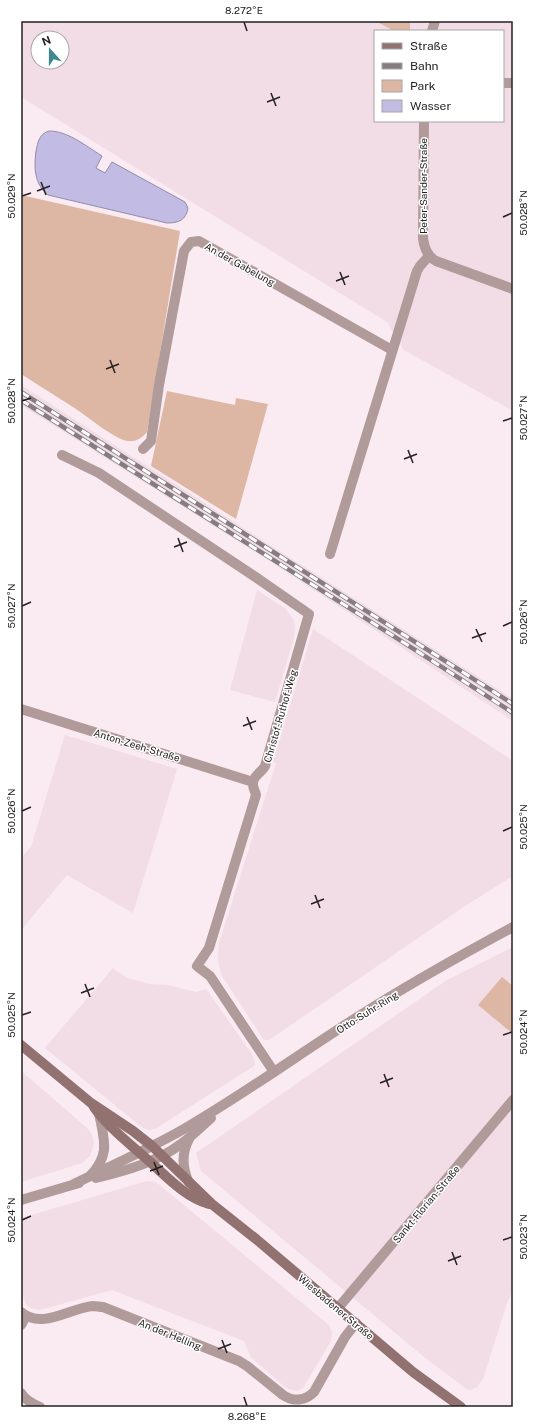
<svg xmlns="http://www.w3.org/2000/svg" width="534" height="1428" font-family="'Public Sans',sans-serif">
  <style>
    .built { fill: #f2dce5; fill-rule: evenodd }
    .green { fill: #ddb7a3 }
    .water { fill: #c2bbe4; stroke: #938caa }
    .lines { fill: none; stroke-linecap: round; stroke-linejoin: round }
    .minor { stroke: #b19a9a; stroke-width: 10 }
    .tertiary { stroke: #b19a9a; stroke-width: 10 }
    .secondary { stroke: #917271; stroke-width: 10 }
    .rail-casing { stroke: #867d81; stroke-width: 4.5 }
    .rail { stroke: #fff; stroke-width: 3; stroke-dasharray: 9; stroke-linecap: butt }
    .ticks { fill: none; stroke: #252022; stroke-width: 1.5 }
    .labels { text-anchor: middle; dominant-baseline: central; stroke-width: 3; stroke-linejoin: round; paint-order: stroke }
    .street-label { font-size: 10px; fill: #252022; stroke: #fff }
    .neatline { fill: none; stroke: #252022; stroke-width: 1.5 }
    .ticks-label { font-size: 10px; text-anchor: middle; fill: #252022 }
  </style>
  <rect width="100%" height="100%" fill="#f9ebf1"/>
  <g class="built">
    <path d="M21,21H513V411L404,350L387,322L21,97ZM375,31H503V121H375ZM38,38H62V62H38Z"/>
    <polygon points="21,385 284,554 513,699 513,721 279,567 21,405"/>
    <polygon points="257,590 286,609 294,621 295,628 294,638 275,702 230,690"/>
    <polygon points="313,629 513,761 513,876 468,904 269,1040 264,1040 222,976 219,967 218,957 219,943 276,763 273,762"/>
    <polygon points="65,735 177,769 133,913 67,875 21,930 21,858 31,847"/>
    <polygon points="513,947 513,1290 507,1303 483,1379 477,1387 471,1390 468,1390 424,1357 201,1171 196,1153 447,980"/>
    <polygon points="113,968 127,978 150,984 167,985 196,992 206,989 252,1054 255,1064 254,1066 155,1129 148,1130 143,1128 45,1048"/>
    <polygon points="21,1071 86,1127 91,1133 94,1143 90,1156 82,1163 21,1182"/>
    <polygon points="147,1181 156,1182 329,1325 332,1332 331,1341 303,1388 297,1391 286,1388 251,1357 244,1341 112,1290 40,1310 30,1308 27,1306 25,1302 21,1289 21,1218"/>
  </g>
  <g class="green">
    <polygon points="376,21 410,21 410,31 394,31"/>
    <path d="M21,195L180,231L147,432C142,438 136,442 128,441C114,439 88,417 76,409C58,397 39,386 21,374Z"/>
    <polygon points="167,391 235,405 236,398 268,404 236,519 151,466"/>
    <polygon points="502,977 513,986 513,1034 478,1005"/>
  </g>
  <path class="water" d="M49,131C68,131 86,146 102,156L96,168L105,173L112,162L185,202L188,208C186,220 179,223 167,223L48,195C34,184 34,167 36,151C38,142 39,134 49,131Z"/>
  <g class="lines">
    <g class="minor">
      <polyline points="432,31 435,21"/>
      <polyline points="503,83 513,83"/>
      <path d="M424,121L423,238C424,247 427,256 436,261L513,289"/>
      <polyline points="143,449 151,441 159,385 184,251 191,242 199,241 392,350"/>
      <path d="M62,455L99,473L257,578L309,614L265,766C262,772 254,775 253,782C252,786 255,791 256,795L209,948L197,966L210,976L274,1072"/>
      <polyline points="330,554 417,271 420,266 429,256"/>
      <polyline points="21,709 253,782"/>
      <polyline points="338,1308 513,1100"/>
      <path d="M21,1312C42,1330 70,1308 93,1306C96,1306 100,1307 103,1307L239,1361L247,1366L283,1395C293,1402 305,1401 314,1392L345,1337L356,1323"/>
      <polyline points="21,1325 26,1316"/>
      <path d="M21,1393C25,1400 33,1404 40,1407"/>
    </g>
    <g class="tertiary">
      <path d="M189,1139C181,1154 182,1168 189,1183"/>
      <path d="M90,1176C111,1154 104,1140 99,1113"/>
      <path d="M96,1178C125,1171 157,1162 181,1144C192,1136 201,1127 211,1118"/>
      <path d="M74,1184C112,1165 152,1148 189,1126C247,1092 302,1052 359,1016C409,984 461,955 513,927"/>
      <polyline points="21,1200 79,1183"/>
    </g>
    <g class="secondary">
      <polyline points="21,1045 91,1103 133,1131 152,1146 213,1205 256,1239 413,1372 461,1407"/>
      <path d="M94,1107C109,1128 129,1143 149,1161C167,1177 185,1197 209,1204"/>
    </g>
    <g class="rail-casing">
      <g id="rail">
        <polyline points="21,392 513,704"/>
        <path d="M21,400C185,505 350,607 513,713"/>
      </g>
    </g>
    <use href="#rail" class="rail"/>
  </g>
  <path class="ticks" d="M244,22L247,31M271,93L276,106M267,102L280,97M41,182L46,195M37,191L50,186M22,196L31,193M503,217L512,213M340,272L345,285M336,281L349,276M110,360L115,373M106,369L119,364M22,401L31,398M503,421L512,418M408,450L413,463M404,459L417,454M178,538L183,552M174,547L187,542M22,606L31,602M503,626L512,622M476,629L482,642M472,638L486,633M247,717L252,730M243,726L256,721M22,811L31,807M503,831L512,827M315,895L320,908M311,904L324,899M85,984L90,997M81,993L94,988M22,1015L31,1012M503,1035L512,1032M384,1074L389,1087M380,1083L393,1078M154,1162L159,1175M150,1171L163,1166M22,1220L31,1216M503,1240L512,1237M452,1252L457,1265M448,1261L461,1256M222,1340L227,1353M218,1349L231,1344M244,1397L247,1406"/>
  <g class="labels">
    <g class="street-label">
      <text transform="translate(423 186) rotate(-90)">Peter-Sander-Straße</text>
      <text transform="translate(240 264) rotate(29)">An der Gabelung</text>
      <text transform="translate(280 716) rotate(-74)">Christof-Ruthof-Weg</text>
      <text transform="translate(137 745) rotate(17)">Anton-Zeeh-Straße</text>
      <text transform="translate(367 1012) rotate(-32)">Otto-Suhr-Ring</text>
      <text transform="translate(426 1204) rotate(-50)">Sankt-Florian-Straße</text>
      <text transform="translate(336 1307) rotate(40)">Wiesbadener Straße</text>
      <text transform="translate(170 1334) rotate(22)">An der Helling</text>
    </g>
  </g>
  <rect width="534" height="1428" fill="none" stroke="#ffffff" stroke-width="44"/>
  <rect x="374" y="30" width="130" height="92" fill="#ffffff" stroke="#a8a6a7"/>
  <rect x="382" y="43" width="20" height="6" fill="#917271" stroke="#a8a6a7"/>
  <text x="410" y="50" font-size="12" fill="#252022">Straße</text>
  <rect x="382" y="63" width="20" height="6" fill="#867d81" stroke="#a8a6a7"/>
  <text x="410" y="70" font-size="12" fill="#252022">Bahn</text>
  <rect x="382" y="80" width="20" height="12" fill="#ddb7a3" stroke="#a8a6a7"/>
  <text x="410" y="90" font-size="12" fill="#252022">Park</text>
  <rect x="382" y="100" width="20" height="12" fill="#c2bbe4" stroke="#a8a6a7"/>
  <text x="410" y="110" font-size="12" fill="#252022">Wasser</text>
  <g transform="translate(50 50) rotate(339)"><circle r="19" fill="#ffffff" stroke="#a8a6a7"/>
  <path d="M0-3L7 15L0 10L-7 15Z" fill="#418790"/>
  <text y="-6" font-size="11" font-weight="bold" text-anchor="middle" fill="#252022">N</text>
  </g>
  <rect x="22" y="22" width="490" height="1384" class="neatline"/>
  <g class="ticks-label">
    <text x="244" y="14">8.272°E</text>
    <text transform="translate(11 196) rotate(-90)" y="4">50.029°N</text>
    <text transform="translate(523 213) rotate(-90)" y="4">50.028°N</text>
    <text transform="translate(11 401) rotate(-90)" y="4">50.028°N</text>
    <text transform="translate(523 418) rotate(-90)" y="4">50.027°N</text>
    <text transform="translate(11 606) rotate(-90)" y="4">50.027°N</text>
    <text transform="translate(523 622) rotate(-90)" y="4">50.026°N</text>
    <text transform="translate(11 811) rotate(-90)" y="4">50.026°N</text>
    <text transform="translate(523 827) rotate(-90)" y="4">50.025°N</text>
    <text transform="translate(11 1015) rotate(-90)" y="4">50.025°N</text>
    <text transform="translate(523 1032) rotate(-90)" y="4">50.024°N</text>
    <text transform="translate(11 1220) rotate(-90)" y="4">50.024°N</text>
    <text transform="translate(523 1237) rotate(-90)" y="4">50.023°N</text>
    <text x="247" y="1420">8.268°E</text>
  </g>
</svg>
